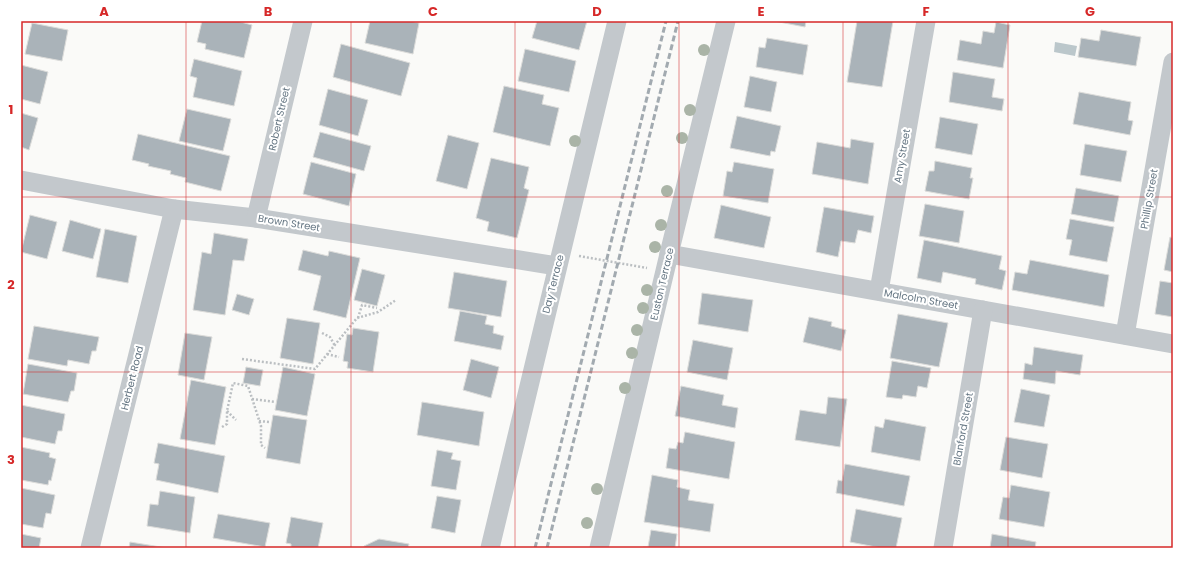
<svg xmlns="http://www.w3.org/2000/svg" width="1194" height="569" font-family="Poppins,sans-serif">
  <style>
    .water { fill: #bbc7cb }
    .building { fill: #aab3b9; stroke: #dcdcda }
    .lines { fill: none; stroke-linecap: round; stroke-linejoin: round }
    .path { stroke: #bbbfc2; stroke-width: 2.5; stroke-dasharray: 2 2; stroke-linecap: butt }
    .minor { stroke: #c3c8cc; stroke-width: 19 }
    .rail { stroke: #a2aab0; stroke-width: 3; stroke-dasharray: 6 3; stroke-linecap: butt }
    .tree { fill: #aab4a7 }
    .grid { fill: none; stroke: #d62828; stroke-width: 1; stroke-opacity: 0.55 }
    .labels { text-anchor: middle; dominant-baseline: central; stroke-width: 4; stroke-linejoin: round; paint-order: stroke }
    .street-label { font-size: 10px; fill: #657683; stroke: #fff }
    .neatline { fill: none; stroke: #d62828; stroke-width: 1.5 }
    .grid-label { font-size: 13px; text-anchor: middle; font-weight: bold; fill: #d62828 }
  </style>
  <rect width="100%" height="100%" fill="#fafaf8"/>
  <polygon class="water" points="1055,42 1077,46 1075,56 1054,52"/>
  <g class="building">
    <polygon points="202,21 237,21 252,25 244,58 205,49 206,44 197,42"/>
    <polygon points="370,21 410,21 419,23 413,54 365,43"/>
    <polygon points="537,21 587,21 579,50 532,38"/>
    <polygon points="774,21 806,21 805,27"/>
    <polygon points="857,21 893,21 882,87 847,82"/>
    <polygon points="996,22 1010,25 1003,68 957,60 960,40 981,44 983,31 994,33"/>
    <polygon points="32,23 68,30 62,61 25,54"/>
    <polygon points="1101,30 1141,37 1136,66 1078,57 1081,38 1099,41"/>
    <polygon points="767,38 808,45 803,75 756,67 759,47 765,48"/>
    <polygon points="341,44 410,63 401,96 333,77"/>
    <polygon points="525,49 576,61 569,92 518,81"/>
    <polygon points="194,59 242,71 234,106 193,97 197,78 190,76"/>
    <polygon points="21,65 48,72 40,104 21,99"/>
    <polygon points="953,72 995,79 992,97 1004,99 1002,111 949,102"/>
    <polygon points="750,76 777,82 771,112 744,107"/>
    <polygon points="504,86 544,95 542,104 559,108 550,146 493,132"/>
    <polygon points="328,89 368,100 358,136 319,125"/>
    <polygon points="1079,92 1131,102 1128,120 1133,121 1130,135 1073,124"/>
    <polygon points="187,109 231,119 223,151 179,141"/>
    <polygon points="21,113 38,118 29,150 21,147"/>
    <polygon points="737,116 781,126 775,152 771,151 770,156 730,148"/>
    <polygon points="940,117 978,124 972,155 935,148"/>
    <polygon points="320,132 371,146 364,171 313,157"/>
    <polygon points="138,134 230,156 221,191 185,182 186,178 170,174 171,171 148,166 149,164 132,160"/>
    <polygon points="448,135 479,143 467,189 436,181"/>
    <polygon points="851,139 874,143 868,184 812,174 817,142 850,148"/>
    <polygon points="1085,144 1127,151 1121,182 1080,175"/>
    <polygon points="491,158 529,167 524,188 529,190 517,238 487,231 489,222 476,218"/>
    <polygon points="935,161 972,168 970,178 973,178 969,199 925,191 929,171 934,171"/>
    <polygon points="311,162 356,174 349,206 303,194"/>
    <polygon points="734,162 774,169 768,203 723,196 727,171 732,172"/>
    <polygon points="1076,188 1119,196 1114,222 1071,214"/>
    <polygon points="925,204 964,211 959,243 919,236"/>
    <polygon points="721,205 771,217 764,248 714,238"/>
    <polygon points="824,207 874,216 871,233 858,230 855,243 841,241 838,257 816,252"/>
    <polygon points="30,215 57,222 47,259 21,252"/>
    <polygon points="1070,219 1114,227 1107,262 1069,255 1072,240 1066,239"/>
    <polygon points="70,220 101,229 93,259 62,251"/>
    <polygon points="105,229 137,236 128,283 96,277"/>
    <polygon points="214,233 248,239 244,261 233,260 225,315 193,310 202,252 211,254"/>
    <polygon points="1170,237 1173,238 1173,272 1164,270"/>
    <polygon points="924,240 1002,256 999,269 1006,271 1002,290 975,284 976,279 943,272 941,283 917,278"/>
    <polygon points="303,250 328,256 329,251 360,258 346,318 313,310 321,276 298,270"/>
    <polygon points="1030,260 1109,275 1104,307 1012,290 1015,272 1027,274"/>
    <polygon points="362,269 385,275 377,306 354,300"/>
    <polygon points="454,272 507,281 501,317 448,308"/>
    <polygon points="1160,281 1173,283 1173,317 1155,314"/>
    <polygon points="702,293 753,300 748,332 698,324"/>
    <polygon points="237,294 254,299 249,315 232,310"/>
    <polygon points="460,311 487,316 485,324 494,326 493,333 504,336 501,350 454,341"/>
    <polygon points="898,314 948,323 939,367 890,358"/>
    <polygon points="809,317 832,322 831,326 846,330 841,351 803,342"/>
    <polygon points="287,318 320,323 313,364 280,358"/>
    <polygon points="34,326 99,337 96,351 92,351 89,364 68,360 67,366 28,359"/>
    <polygon points="353,328 379,332 373,372 347,368 348,362 343,361 347,334 352,335"/>
    <polygon points="185,333 212,337 204,380 178,375"/>
    <polygon points="693,340 733,348 727,380 687,372"/>
    <polygon points="1034,347 1083,355 1080,375 1056,371 1055,384 1023,379 1025,363 1032,365"/>
    <polygon points="471,359 499,367 491,398 463,390"/>
    <polygon points="892,361 931,368 927,388 918,386 916,397 903,395 902,399 886,397"/>
    <polygon points="28,364 77,373 74,391 71,391 68,402 23,394"/>
    <polygon points="246,367 263,370 260,386 243,383"/>
    <polygon points="283,367 315,374 307,416 275,410"/>
    <polygon points="191,380 226,387 215,445 180,439"/>
    <polygon points="681,386 724,395 722,405 738,408 735,428 675,416"/>
    <polygon points="1021,389 1050,395 1044,427 1014,422"/>
    <polygon points="828,397 847,399 840,447 795,440 800,410 826,414"/>
    <polygon points="422,402 484,412 479,446 417,435"/>
    <polygon points="21,405 65,414 62,431 58,431 55,444 21,437"/>
    <polygon points="273,415 307,420 300,464 266,458"/>
    <polygon points="885,419 926,427 920,461 871,452 875,426 883,428"/>
    <polygon points="685,432 735,442 729,479 666,468 669,448 676,449 678,442 683,443"/>
    <polygon points="1006,437 1048,444 1042,478 1000,470"/>
    <polygon points="158,443 225,456 218,493 156,480 159,464 154,463"/>
    <polygon points="21,447 50,453 49,457 56,459 51,481 49,480 48,485 21,480"/>
    <polygon points="437,450 453,453 451,459 461,461 456,490 431,486"/>
    <polygon points="845,464 910,476 904,506 836,493 838,480 842,481"/>
    <polygon points="652,475 678,480 677,487 690,490 688,500 714,504 710,532 644,522"/>
    <polygon points="1011,485 1050,492 1044,527 999,519 1003,497 1009,498"/>
    <polygon points="21,488 55,495 51,514 46,513 43,528 21,524"/>
    <polygon points="160,491 195,497 190,533 147,526 150,504 158,505"/>
    <polygon points="437,496 461,500 455,533 431,528"/>
    <polygon points="856,509 902,518 896,548 881,548 850,542"/>
    <polygon points="218,514 270,523 265,547 213,538"/>
    <polygon points="291,517 323,523 318,548 291,548 291,544 286,543"/>
    <polygon points="651,530 677,534 675,548 643,548 643,547 648,547"/>
    <polygon points="21,534 41,538 39,548 21,548"/>
    <polygon points="992,534 1036,542 1035,548 990,548"/>
    <polygon points="379,539 409,544 408,548 364,548 364,546"/>
    <polygon points="130,542 167,548 129,548"/>
  </g>
  <g class="lines">
    <g class="path">
      <polyline points="579,256 647,268"/>
      <polyline points="358,318 362,305 377,308"/>
      <polyline points="322,333 330,337 335,346"/>
      <polyline points="327,354 339,357"/>
      <polyline points="242,359 315,369 357,318 378,312 396,300"/>
      <polyline points="252,399 275,402"/>
      <polyline points="227,411 236,420"/>
      <polyline points="259,421 269,422"/>
      <polyline points="222,427 227,424 227,411 233,383 248,386 261,426 261,445 265,448"/>
    </g>
    <g class="minor">
      <polyline points="21,180 174,209 256,218 557,266"/>
      <polyline points="256,218 303,21"/>
      <polyline points="669,254 1173,344"/>
      <polyline points="879,291 926,21"/>
      <polyline points="1125,335 1173,62"/>
      <polyline points="90,548 174,209"/>
      <polyline points="490,548 617,21"/>
      <polyline points="599,548 669,254 726,21"/>
      <polyline points="943,548 983,310"/>
    </g>
    <g class="rail">
      <polyline points="535,548 666,21"/>
      <polyline points="547,548 678,21"/>
    </g>
  </g>
  <g class="tree">
    <circle cx="704" cy="50" r="6"/>
    <circle cx="690" cy="110" r="6"/>
    <circle cx="682" cy="138" r="6"/>
    <circle cx="575" cy="141" r="6"/>
    <circle cx="667" cy="191" r="6"/>
    <circle cx="661" cy="225" r="6"/>
    <circle cx="655" cy="247" r="6"/>
    <circle cx="647" cy="290" r="6"/>
    <circle cx="643" cy="308" r="6"/>
    <circle cx="637" cy="330" r="6"/>
    <circle cx="632" cy="353" r="6"/>
    <circle cx="625" cy="388" r="6"/>
    <circle cx="597" cy="489" r="6"/>
    <circle cx="587" cy="523" r="6"/>
  </g>
  <path class="grid" d="M186,21V548M351,21V548M515,21V548M679,21V548M843,21V548M1008,21V548M21,197H1173M21,372H1173"/>
  <g class="labels">
    <g class="street-label">
      <text transform="translate(279 119) rotate(-77)">Robert Street</text>
      <text transform="translate(902 156) rotate(-80)">Amy Street</text>
      <text transform="translate(1149 199) rotate(-80)">Phillip Street</text>
      <text transform="translate(289 223) rotate(9)">Brown Street</text>
      <text transform="translate(553 284) rotate(-76)">Day Terrace</text>
      <text transform="translate(662 284) rotate(-77)">Euston Terrace</text>
      <text transform="translate(921 299) rotate(10)">Malcolm Street</text>
      <text transform="translate(132 378) rotate(-76)">Herbert Road</text>
      <text transform="translate(963 429) rotate(-80)">Blanford Street</text>
    </g>
  </g>
  <rect width="1194" height="569" fill="none" stroke="#ffffff" stroke-width="44"/>
  <rect x="22" y="22" width="1150" height="525" class="neatline"/>
  <g class="grid-label">
    <text x="104" y="16">A</text>
    <text x="268" y="16">B</text>
    <text x="433" y="16">C</text>
    <text x="597" y="16">D</text>
    <text x="761" y="16">E</text>
    <text x="926" y="16">F</text>
    <text x="1090" y="16">G</text>
    <text x="11" y="114">1</text>
    <text x="11" y="289">2</text>
    <text x="11" y="464">3</text>
  </g>
</svg>
